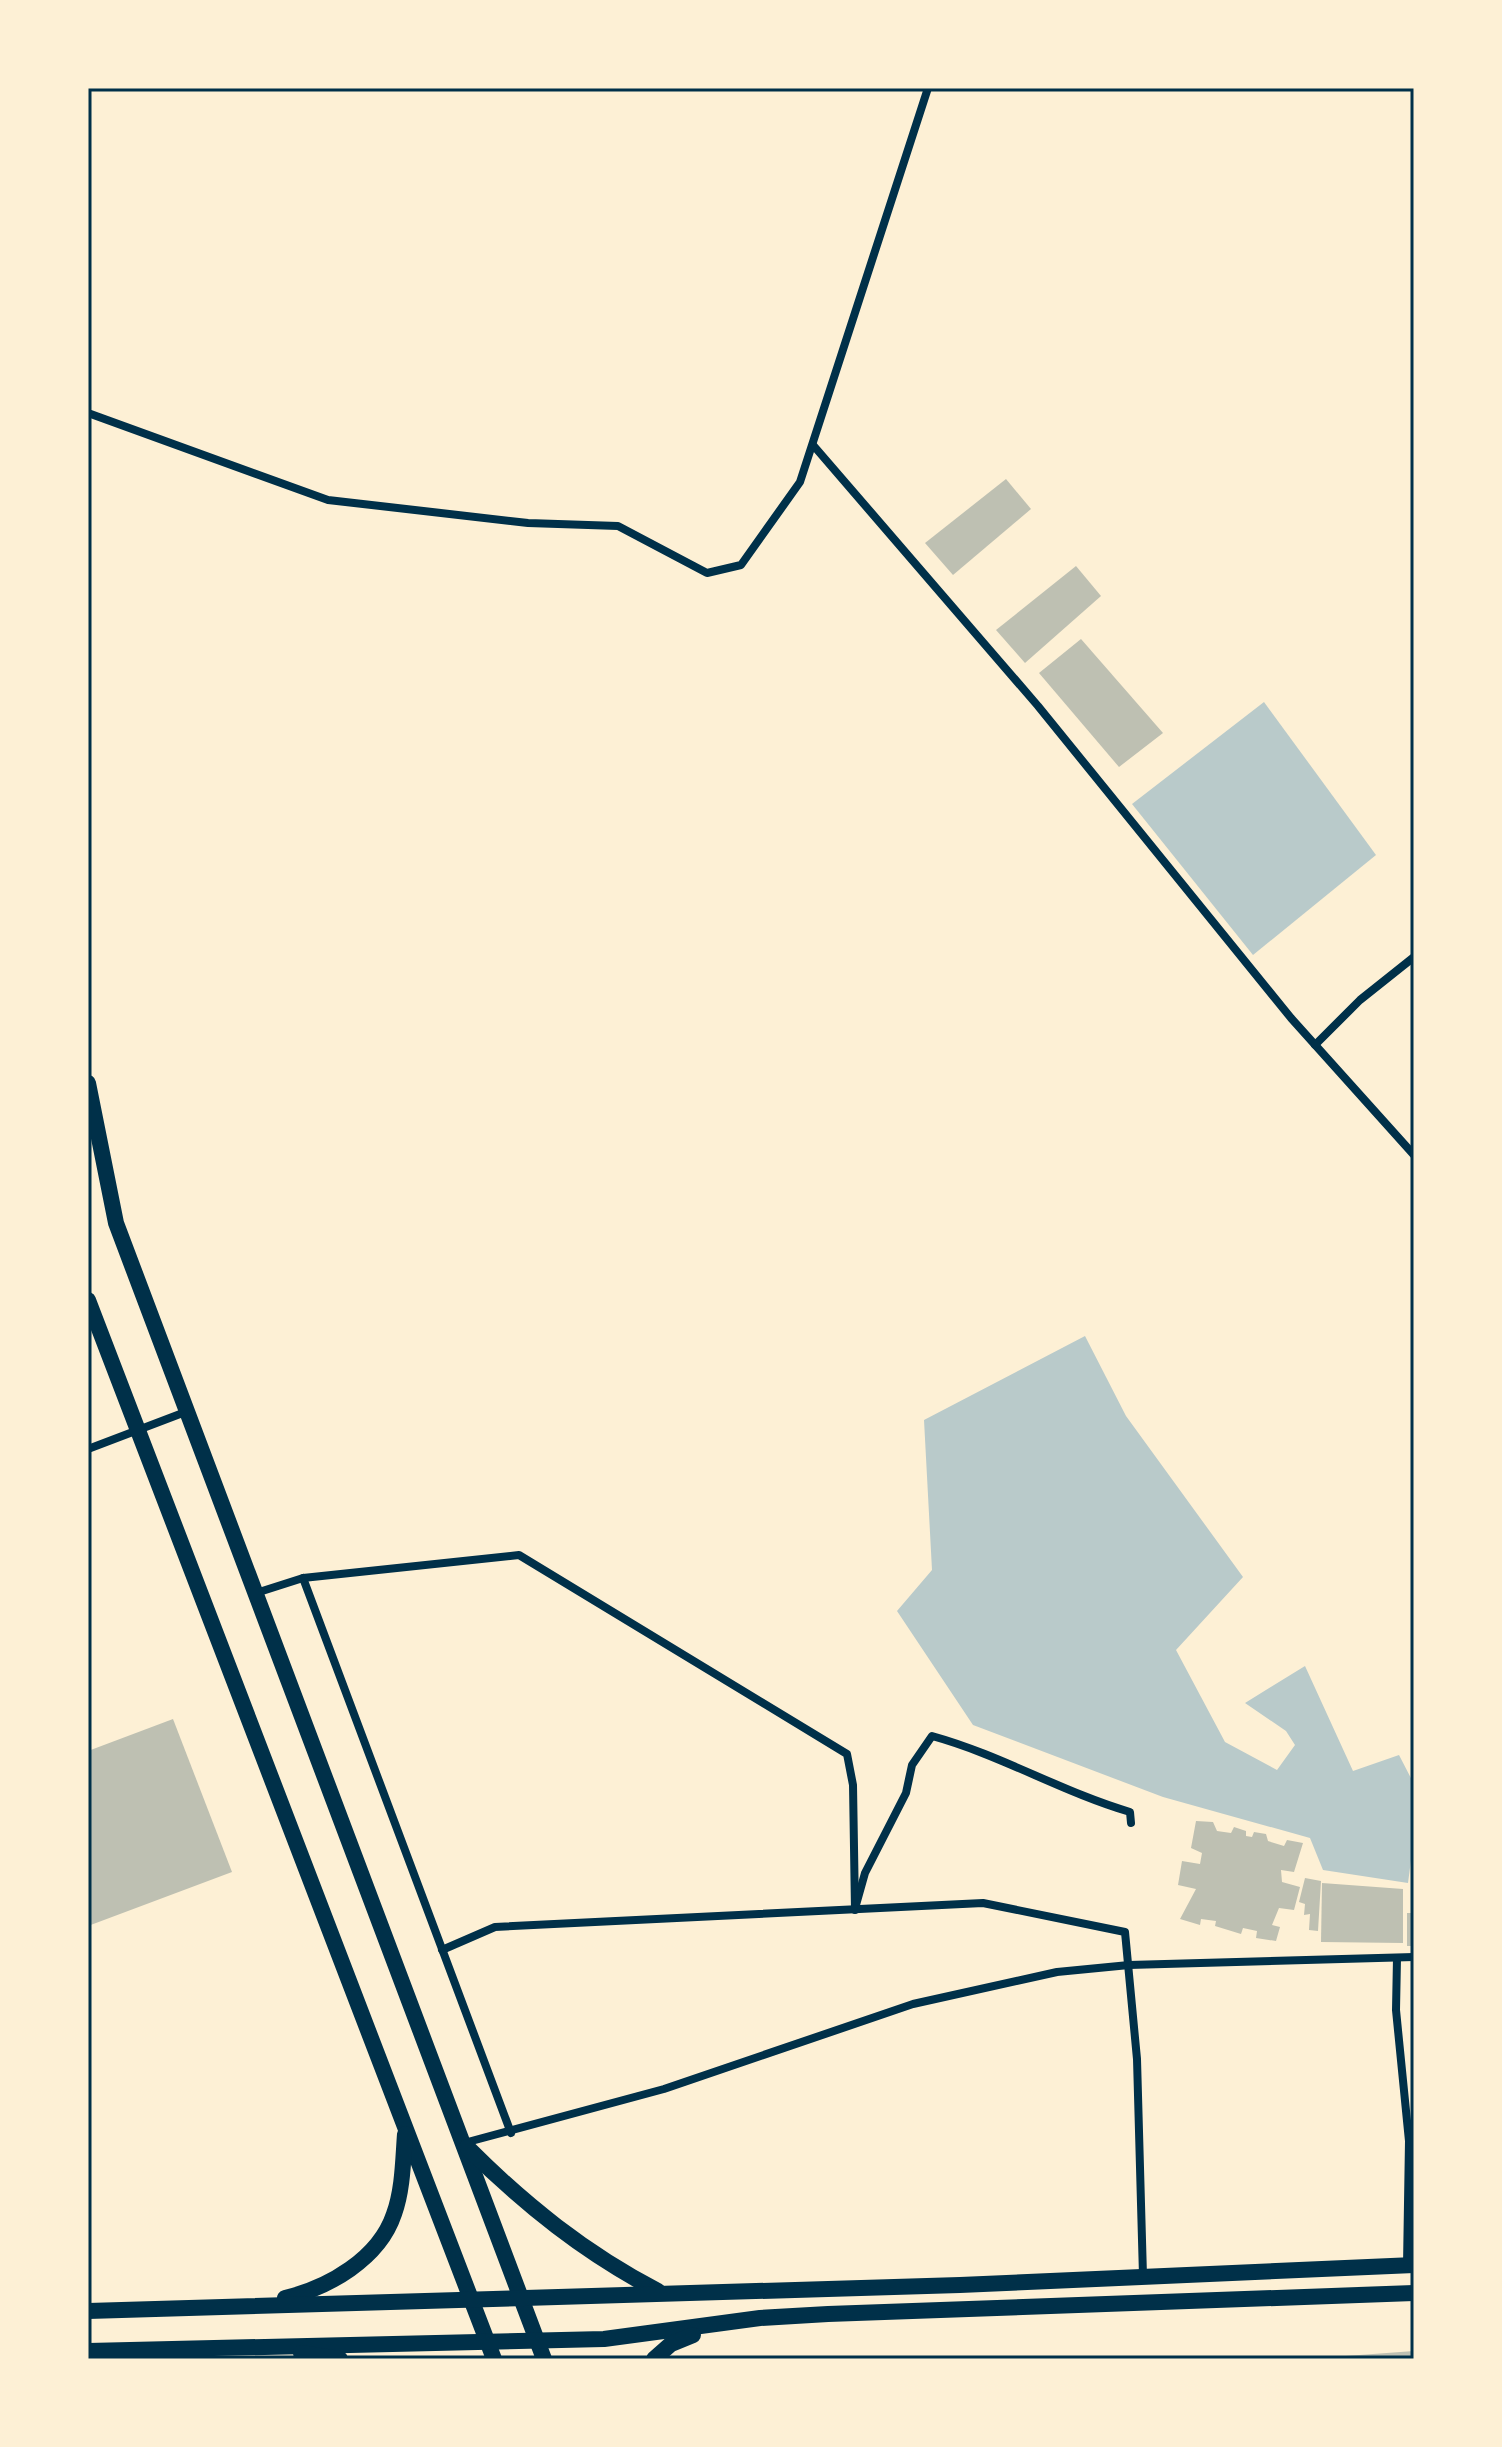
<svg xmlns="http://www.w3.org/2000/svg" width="1502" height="2447" font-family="'Archivo Narrow',sans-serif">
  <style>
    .green { fill: #b9caca }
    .building { fill: #bec0b2 }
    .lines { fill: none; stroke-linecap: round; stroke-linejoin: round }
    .minor { stroke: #003049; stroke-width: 8 }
    .secondary { stroke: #003049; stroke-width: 16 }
    .neatline { fill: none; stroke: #003049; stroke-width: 3 }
  </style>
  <rect width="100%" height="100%" fill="#fdf0d5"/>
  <g class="green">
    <polygon points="1264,702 1376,855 1253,955 1132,804"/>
    <polygon points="1085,1336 1126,1416 1243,1577 1176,1650 1225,1742 1277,1770 1295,1745 1286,1731 1245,1703 1305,1666 1353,1771 1399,1755 1414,1784 1414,1837 1408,1883 1323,1870 1310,1838 1163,1797 973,1725 897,1611 932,1570 924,1420"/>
  </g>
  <g class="building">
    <polygon points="1006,479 1031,509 953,575 925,543"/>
    <polygon points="1076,566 1101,596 1025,663 996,630"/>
    <polygon points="1081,639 1163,733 1119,767 1039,673"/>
    <polygon points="173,1719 232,1872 88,1926 88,1751"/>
    <polygon points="1196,1821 1213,1822 1217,1831 1231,1833 1234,1827 1246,1831 1246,1836 1252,1837 1254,1832 1266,1834 1268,1841 1284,1846 1287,1840 1303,1843 1294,1872 1281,1870 1282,1882 1300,1887 1294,1910 1279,1908 1272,1925 1280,1927 1276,1941 1256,1938 1257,1931 1243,1928 1241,1934 1215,1926 1216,1921 1201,1919 1200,1925 1180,1919 1196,1889 1178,1885 1182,1861 1200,1864 1202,1853 1191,1848"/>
    <polygon points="1305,1878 1321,1881 1318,1931 1309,1930 1310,1914 1304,1915 1305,1904 1299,1902"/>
    <polygon points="1322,1883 1403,1889 1403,1943 1321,1942"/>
    <rect x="1407" y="1913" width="7" height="33"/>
    <polygon points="1414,2351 1414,2359 1333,2359 1332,2357"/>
  </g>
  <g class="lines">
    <g class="minor">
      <polyline points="88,413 328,500 528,523 618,526 707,573 741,565 800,482 928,88"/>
      <polyline points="813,445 1038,706 1291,1018 1414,1155"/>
      <polyline points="1315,1045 1360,1000 1414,957"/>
      <polyline points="88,1449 188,1411"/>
      <polyline points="303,1578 511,2133"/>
      <polyline points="256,1593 303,1578 519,1555 847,1754 853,1785 855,1910"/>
      <path d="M856,1905L865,1873L906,1793L912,1765L932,1736C1001,1755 1062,1792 1130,1812L1131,1823"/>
      <polyline points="442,1950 495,1927 983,1903 1125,1932 1137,2059 1143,2276"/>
      <polyline points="1397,1958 1396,2010 1409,2141 1407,2265"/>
      <polyline points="464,2143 664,2089 913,2004 1057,1972 1129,1965 1414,1957"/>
    </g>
    <g class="secondary">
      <polyline points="88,1083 116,1223 544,2359"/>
      <polyline points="88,1300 494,2359"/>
      <path d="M467,2147C525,2205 585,2253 658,2291"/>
      <path d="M285,2298C328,2288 379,2259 394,2214C403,2189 403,2160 405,2134"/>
      <polyline points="88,2311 960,2285 1414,2265"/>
      <polyline points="88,2351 604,2339 760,2318 828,2314 1414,2293"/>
      <polyline points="301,2353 340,2359"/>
      <polyline points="654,2359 671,2344 693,2335"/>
    </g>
  </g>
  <rect width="1502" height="2447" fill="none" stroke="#fdf0d5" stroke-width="180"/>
  <rect x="90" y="90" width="1322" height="2267" class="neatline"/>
</svg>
